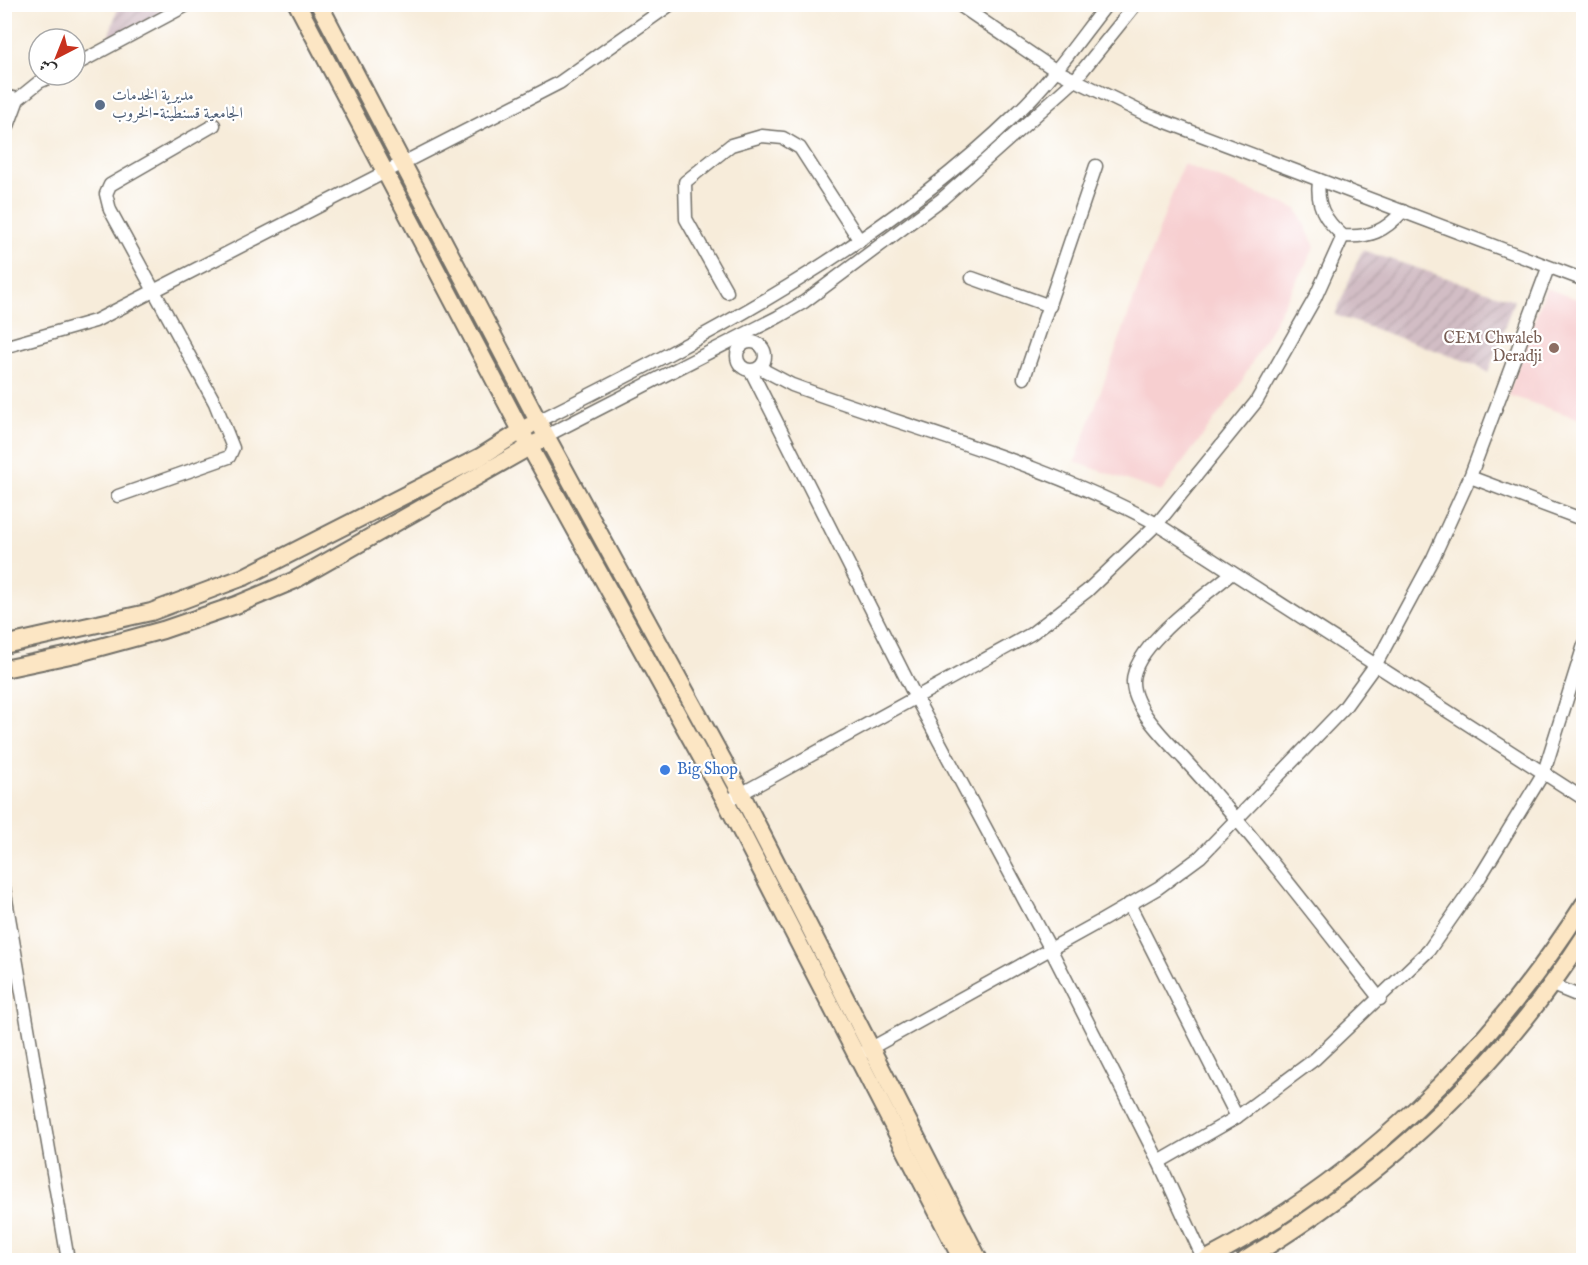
<svg xmlns="http://www.w3.org/2000/svg" width="1588" height="1265" font-family="'IM FELL English',Amiri,serif">
  <style>
    .built { fill: #f7cfd0 }
    .industrial { fill: url(#industrial-furrows) }
    .lines { fill: none; stroke-linecap: round; stroke-linejoin: round }
    .minor-casing { stroke: #726f68; stroke-width: 15 }
    .secondary-casing { stroke: #726f68; stroke-width: 20 }
    .minor { stroke: #fff; stroke-width: 12 }
    .secondary { stroke: #fce6c4; stroke-width: 16 }
    .service-dot { fill: #5c6f8a; stroke: #fff; stroke-width: 2 }
    .education-dot { fill: #8d6e63; stroke: #fff; stroke-width: 2 }
    .shop-dot { fill: #3f7fe0; stroke: #fff; stroke-width: 2 }
    .labels { text-anchor: middle; dominant-baseline: central; stroke-width: 4.5; stroke-linejoin: round; paint-order: stroke }
    .service-label { font-size: 16px; fill: #4e5e75; stroke: #fff; text-anchor: start }
    .education-label { font-size: 16px; fill: #785e54; stroke: #fff; text-anchor: end }
    .shop-label { font-size: 16px; fill: #366cbe; stroke: #fff; text-anchor: start }
  </style>
  <defs>
    <pattern id="industrial-furrows" width="10" height="10" patternUnits="userSpaceOnUse" patternTransform="scale(1.5)"><rect width="10" height="10" fill="#d2bdc5"/><path d="M-1 1l2-2M0 10L10 0M9 11l2-2" fill="none" stroke="#b4a3a9"/></pattern>
  </defs>
  <rect width="100%" height="100%" fill="#fff"/>
  <filter id="ink" filterUnits="userSpaceOnUse"><feTurbulence type="fractalNoise" baseFrequency=".0167" numOctaves="2"/><feDisplacementMap in="SourceGraphic" scale="12" xChannelSelector="R" yChannelSelector="G"/><feConvolveMatrix kernelMatrix="1 2 1 2 8 2 1 2 1" color-interpolation-filters="sRGB"/></filter>
  <filter id="wash" filterUnits="userSpaceOnUse"><feTurbulence type="fractalNoise" baseFrequency=".008" numOctaves="4" result="noise"/><feDisplacementMap in="SourceGraphic" scale="24" xChannelSelector="R" yChannelSelector="G"/><feGaussianBlur stdDeviation="1.35" result="paint"/><feColorMatrix in="noise" values="0 0 0 0 0 0 0 0 0 0 0 0 0 0 0 0 0 1.4 0 .05"/><feComposite in="paint" operator="in"/></filter>
  <g filter="url(#wash)">
    <rect width="100%" height="100%" fill="#f7ecda"/>
    <g class="built">
      <polygon points="1183,164 1297,209 1315,247 1238,388 1161,492 1075,462"/>
      <polygon points="1546,288 1583,301 1583,420 1508,395"/>
    </g>
    <g class="industrial">
      <polygon points="119,5 176,5 107,41"/>
      <polygon points="1362,250 1514,300 1488,373 1477,365 1335,315"/>
    </g>
  </g>
  <g filter="url(#ink)">
    <g class="lines">
      <g class="minor-casing">
        <g id="minor">
          <polyline points="958,4 1055,70 1145,114 1584,280"/>
          <polyline points="75,65 189,4"/>
          <polyline points="4,96 18,99 39,82 55,75"/>
          <polyline points="4,137 18,99"/>
          <path d="M1319,180C1316,205 1324,219 1343,236C1370,238 1385,231 1403,211"/>
          <polyline points="972,278 1050,306"/>
          <polyline points="727,292 686,219 685,182 731,145 762,136 783,138 800,148 860,241"/>
          <circle cx="751" cy="356" r="14"/>
          <polyline points="4,347 95,321 559,83 671,4"/>
          <path d="M760,368L792,385C914,430 1043,462 1157,524L1584,799"/>
          <polyline points="751,371 916,698 1050,948 1159,1162 1204,1260"/>
          <polyline points="1024,378 1096,166"/>
          <path d="M538,421C708,336 879,247 1017,113C1051,81 1078,41 1107,4"/>
          <polyline points="546,436 778,317 804,302 942,199 1074,81 1136,4"/>
          <polyline points="1470,477 1584,520"/>
          <polyline points="118,496 229,457 233,448 215,403 110,210 106,194 110,185 214,125"/>
          <path d="M1232,573C1205,596 1134,645 1133,681C1132,708 1167,741 1184,759C1254,836 1316,918 1380,999"/>
          <polyline points="726,802 1031,634 1087,591 1157,524 1256,402 1315,298 1343,236"/>
          <polyline points="4,888 68,1260"/>
          <polyline points="1129,904 1237,1117"/>
          <polyline points="1552,985 1584,998"/>
          <polyline points="864,1052 1101,921 1158,888 1200,857 1344,708 1376,664 1433,558 1470,477 1548,268"/>
          <polyline points="1159,1162 1237,1117 1315,1059 1429,950 1480,877 1544,772 1584,645"/>
        </g>
      </g>
      <g class="secondary-casing">
        <g id="secondary">
          <polyline points="297,4 527,442 726,802 962,1260"/>
          <polyline points="319,4 538,421 742,795 979,1260"/>
          <polyline points="4,645 151,612 244,577 480,457 529,426"/>
          <polyline points="4,669 75,654 163,630 236,605 293,581 538,442"/>
          <path d="M1205,1260C1362,1178 1489,1053 1584,904"/>
          <path d="M1245,1260C1382,1178 1497,1072 1584,937"/>
        </g>
      </g>
      <use href="#minor" class="minor"/>
      <use href="#secondary" class="secondary"/>
    </g>
  </g>
  <circle class="service-dot" cx="100" cy="105" r="6"/>
  <circle class="education-dot" cx="1554" cy="348" r="6"/>
  <circle class="shop-dot" cx="665" cy="770" r="6"/>
  <g class="labels">
    <g class="service-label">
      <text x="112" y="96">مديرية الخدمات<tspan x="112" dy="18">الجامعية قسنطينة-الخروب</tspan></text>
    </g>
    <g class="education-label">
      <text x="1542" y="339">CEM Chwaleb<tspan x="1542" dy="18">Deradji</tspan></text>
    </g>
    <g class="shop-label">
      <text x="677" y="770">Big Shop</text>
    </g>
  </g>
  <rect width="1588" height="1265" fill="none" stroke="#fff" stroke-width="24"/>
  <g transform="translate(57 57) rotate(222)"><circle r="28" fill="#ffffff" stroke="#aaaaaa" stroke-width="1.5"/>
  <path d="M0-4.5L10 22L0 15L-10 22Z" fill="#c8321e"/>
  <text y="-9" font-size="16" font-weight="bold" text-anchor="middle" fill="#2b2b2b">ش</text>
  </g>
</svg>
